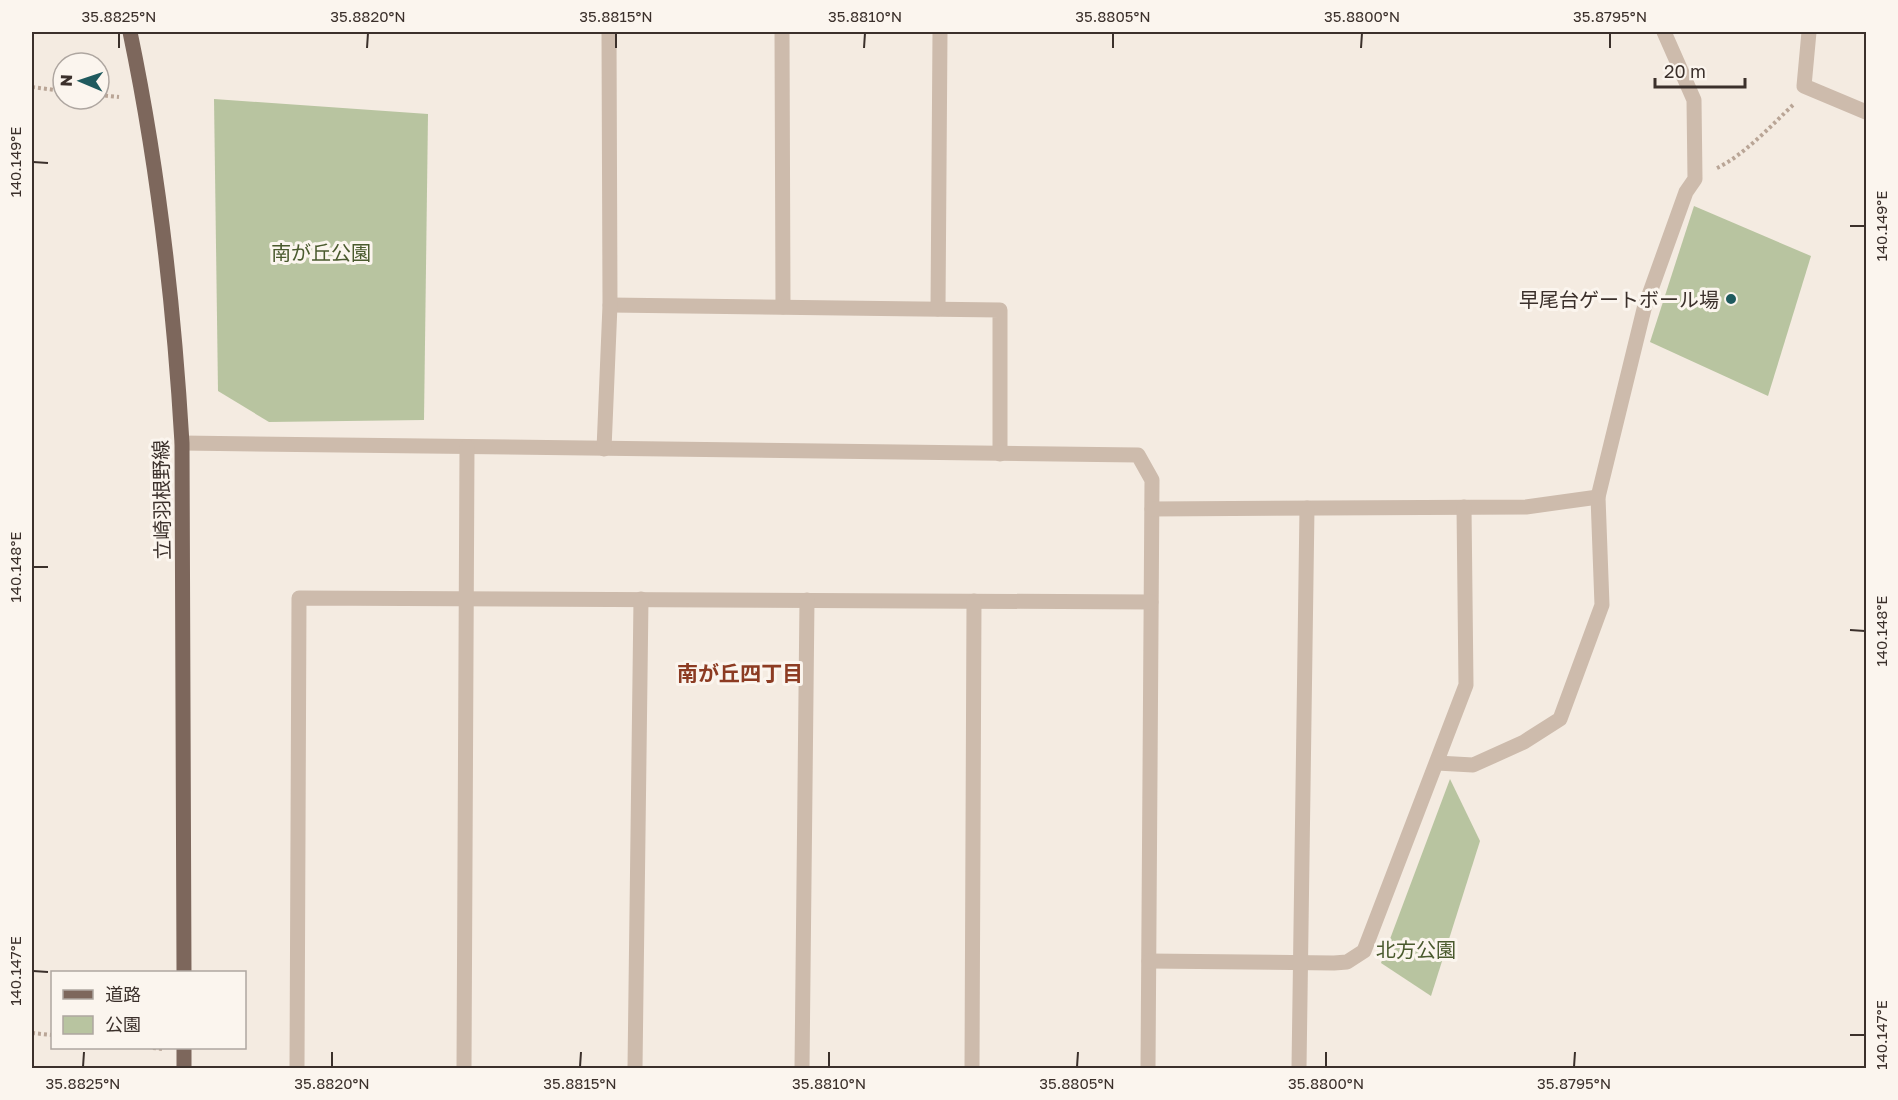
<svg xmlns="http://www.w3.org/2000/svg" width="1898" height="1100" font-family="'Golos Text','Noto Sans JP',sans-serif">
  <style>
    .green { fill: #b8c4a0 }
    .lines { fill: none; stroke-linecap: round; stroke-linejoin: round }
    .path { stroke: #b9a596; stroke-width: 4; stroke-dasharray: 3 3; stroke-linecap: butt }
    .minor { stroke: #cdbbac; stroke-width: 15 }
    .major { stroke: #7d675c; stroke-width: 15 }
    .ticks { fill: none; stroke: #3b302b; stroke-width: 2 }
    .poi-dot { fill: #1f5a5e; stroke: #fbf5ee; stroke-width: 2 }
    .labels { text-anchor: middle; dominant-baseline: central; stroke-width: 6; stroke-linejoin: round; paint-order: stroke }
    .park-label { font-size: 20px; fill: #4a5a2e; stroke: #fbf5ee }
    .poi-label { font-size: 20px; fill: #3b302b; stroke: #fbf5ee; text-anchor: end }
    .street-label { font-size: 20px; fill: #3b302b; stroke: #fbf5ee }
    .neighbourhood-label { font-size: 21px; font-weight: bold; fill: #8c3b22; stroke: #fbf5ee }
    .neatline { fill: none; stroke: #3b302b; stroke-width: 2 }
    .ticks-label { font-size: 15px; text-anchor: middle; fill: #3b302b }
  </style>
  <rect width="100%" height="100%" fill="#f4ebe1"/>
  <g class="green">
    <polygon points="214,99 428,114 424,420 269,422 218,391"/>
    <polygon points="1694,206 1811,256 1768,396 1650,342"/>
    <polygon points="1450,779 1480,841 1431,996 1381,963"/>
  </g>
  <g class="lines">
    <g class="path">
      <polyline points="32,87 63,91"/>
      <polyline points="99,95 119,97"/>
      <path d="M1717,168C1743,156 1773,124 1794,104"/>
      <polyline points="32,1033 52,1035"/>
      <polyline points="153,1048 163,1049"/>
    </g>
    <g class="minor">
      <polyline points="782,32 783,307"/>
      <polyline points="1809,32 1804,86 1866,112"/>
      <polyline points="610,305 1000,310 1000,454"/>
      <polyline points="938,309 940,32"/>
      <polyline points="182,443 1138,455 1152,480 1148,1068"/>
      <polyline points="604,449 610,305 609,32"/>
      <polyline points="1152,509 1526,507 1598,497"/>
      <polyline points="1437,763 1473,765 1524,742 1560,719 1602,605 1598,497 1644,309 1686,192 1695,179 1694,100 1664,32"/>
      <polyline points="1149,961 1334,963 1347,962 1364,951 1466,685 1464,507"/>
      <polyline points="297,1068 299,598 1151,602"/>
      <polyline points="464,1068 467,447"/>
      <polyline points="635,1068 641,599"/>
      <polyline points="802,1068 807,600"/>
      <polyline points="972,1068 974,601"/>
      <polyline points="1299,1068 1307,508"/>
    </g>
    <g class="major">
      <path d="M130,32C158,166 174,306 182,443L184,972"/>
      <polyline points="184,1068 184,1048"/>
    </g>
  </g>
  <path class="ticks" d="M119,48V33M367,48L368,33M616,48V33M864,48L865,33M1113,48V33M1361,48L1362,33M1610,48V33M33,162L48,163M1850,226H1865M33,567H48M1850,630L1865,631M33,971L48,972M1850,1035H1865M83,1067L84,1052M332,1067V1052M580,1067L581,1052M829,1067V1052M1077,1067L1078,1052M1326,1067V1052M1574,1067L1575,1052"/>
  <circle class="poi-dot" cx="1731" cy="299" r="6"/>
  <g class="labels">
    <g class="park-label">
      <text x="321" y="252">南が丘公園</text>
      <text x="1416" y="949">北方公園</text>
    </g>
    <g class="poi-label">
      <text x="1719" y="299">早尾台ゲートボール場</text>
    </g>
    <g class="street-label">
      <text transform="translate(161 500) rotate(-91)">立崎羽根野線</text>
    </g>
    <g class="neighbourhood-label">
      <text x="740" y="673">南が丘四丁目</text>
    </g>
  </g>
  <rect width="1898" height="1100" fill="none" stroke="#fbf5ee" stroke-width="66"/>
  <rect x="51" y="971" width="195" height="78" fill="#fbf5ee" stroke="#aea6a0" stroke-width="1.5"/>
  <rect x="63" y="990" width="30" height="9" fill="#7d675c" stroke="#aea6a0" stroke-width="1.5"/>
  <text x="105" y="1001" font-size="18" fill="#3b302b">道路</text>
  <rect x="63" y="1016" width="30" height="18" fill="#b8c4a0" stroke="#aea6a0" stroke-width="1.5"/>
  <text x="105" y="1031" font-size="18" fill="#3b302b">公園</text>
  <g transform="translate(81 81) rotate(272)"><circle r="28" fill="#fbf5ee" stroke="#aea6a0" stroke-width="1.5"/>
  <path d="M0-4.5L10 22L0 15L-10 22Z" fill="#1f5a5e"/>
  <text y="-9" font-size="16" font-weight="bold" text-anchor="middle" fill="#3b302b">N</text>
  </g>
  <path d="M1655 78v9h90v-9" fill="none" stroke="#3b302b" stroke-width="3"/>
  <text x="1664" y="78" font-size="18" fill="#3b302b" stroke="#fbf5ee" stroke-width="4.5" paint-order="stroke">20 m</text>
  <rect x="33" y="33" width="1832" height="1034" class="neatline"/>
  <g class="ticks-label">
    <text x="119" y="22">35.8825°N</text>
    <text x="368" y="22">35.8820°N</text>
    <text x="616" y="22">35.8815°N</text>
    <text x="865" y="22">35.8810°N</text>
    <text x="1113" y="22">35.8805°N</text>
    <text x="1362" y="22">35.8800°N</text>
    <text x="1610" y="22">35.8795°N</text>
    <text transform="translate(16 162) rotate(-90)" y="5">140.149°E</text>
    <text transform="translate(1882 226) rotate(-90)" y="5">140.149°E</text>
    <text transform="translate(16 567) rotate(-90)" y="5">140.148°E</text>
    <text transform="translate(1882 631) rotate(-90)" y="5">140.148°E</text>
    <text transform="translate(16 971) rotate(-90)" y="5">140.147°E</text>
    <text transform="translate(1882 1035) rotate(-90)" y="5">140.147°E</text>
    <text x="83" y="1089">35.8825°N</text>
    <text x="332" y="1089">35.8820°N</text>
    <text x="580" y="1089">35.8815°N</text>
    <text x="829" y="1089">35.8810°N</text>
    <text x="1077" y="1089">35.8805°N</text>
    <text x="1326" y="1089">35.8800°N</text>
    <text x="1574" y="1089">35.8795°N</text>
  </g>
</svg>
